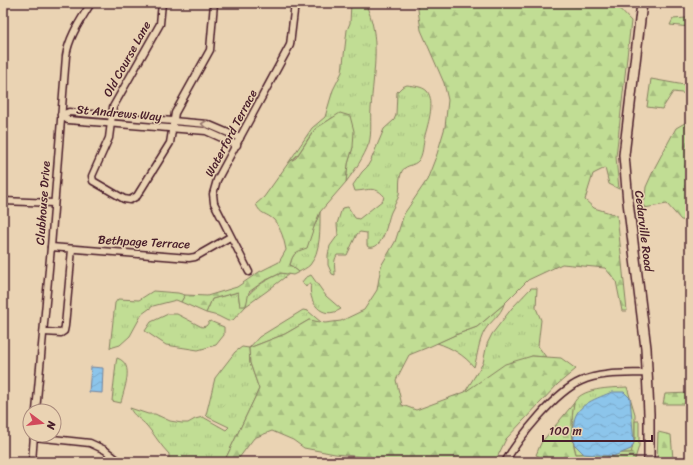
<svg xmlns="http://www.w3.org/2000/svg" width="693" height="465" font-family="Sriracha,sans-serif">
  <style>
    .grass { fill: url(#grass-tufts); stroke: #867e60 }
    .forest { fill: url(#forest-firs); stroke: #867e60 }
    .water { fill: url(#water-waves); stroke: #72839e }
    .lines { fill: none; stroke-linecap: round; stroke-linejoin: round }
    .street-casing { stroke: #4a1f2b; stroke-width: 9 }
    .secondary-casing { stroke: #4a1f2b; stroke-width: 12 }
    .street { stroke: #ead3b3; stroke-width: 6 }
    .secondary { stroke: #ead3b3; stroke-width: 9 }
    .oneway { stroke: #9a796f }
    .labels { text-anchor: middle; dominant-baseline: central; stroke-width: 3; stroke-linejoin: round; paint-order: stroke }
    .street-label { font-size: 12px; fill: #4a1f2b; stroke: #ead3b3 }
  </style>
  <defs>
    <pattern id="grass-tufts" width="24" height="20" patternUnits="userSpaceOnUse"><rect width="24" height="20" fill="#c1dd94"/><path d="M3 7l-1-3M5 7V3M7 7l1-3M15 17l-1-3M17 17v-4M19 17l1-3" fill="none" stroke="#a7bd80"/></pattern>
    <pattern id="forest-firs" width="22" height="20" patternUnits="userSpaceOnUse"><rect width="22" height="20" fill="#c1dd94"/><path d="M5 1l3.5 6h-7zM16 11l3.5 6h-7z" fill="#a7bd80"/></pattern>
    <pattern id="water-waves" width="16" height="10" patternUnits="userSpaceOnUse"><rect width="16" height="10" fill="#8cc5eb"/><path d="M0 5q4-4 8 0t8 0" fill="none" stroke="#7aa9ca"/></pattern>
  </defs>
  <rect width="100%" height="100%" fill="#ead3b3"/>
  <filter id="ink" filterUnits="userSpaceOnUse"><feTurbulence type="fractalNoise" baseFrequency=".025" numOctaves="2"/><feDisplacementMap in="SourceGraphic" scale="8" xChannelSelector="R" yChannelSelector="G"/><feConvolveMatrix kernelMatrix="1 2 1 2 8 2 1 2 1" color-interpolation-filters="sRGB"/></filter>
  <g filter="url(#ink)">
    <g class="grass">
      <path d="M351,3H365C382,37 373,73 371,109C370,119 372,133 369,143C364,157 355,170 346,182L348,164L353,147L333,117C328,122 320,124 315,130C305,140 302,154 289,162L312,128L325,117L333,90L342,72L347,30L350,23Z"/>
      <path d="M407,85C413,86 422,86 427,91C436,102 427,127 424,139C423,146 423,154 419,160C414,167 403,164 401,174C398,182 401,190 398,198C396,203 393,207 391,212C387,221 384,251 368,247L367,245V233L360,232L357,234L347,255H337C333,262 335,267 335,275L332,274L328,265V255L330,246L338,235L337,224L342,208L348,207L355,218L359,219L383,200L384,196C375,185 366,191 355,191L353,185L362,172L367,167L371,160L384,129L394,120L396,115L397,92L402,87Z"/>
      <path d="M320,212C320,229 321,251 310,265C307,268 302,270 299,272L290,265L292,258L314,227Z"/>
      <path d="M281,273L289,274L267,291L246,306L233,320L228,321L218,316L206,313L212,299L238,292L240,306C253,287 261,283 281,273Z"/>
      <path d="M311,275L326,296L341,309C322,321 307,302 311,283L308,284L306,287L302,282L305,278Z"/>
      <polygon points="531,288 537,288 536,308 541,320 538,346 546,357 532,356 465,392 483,363 487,344 492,334 512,308"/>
      <polygon points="153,291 178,293 185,295 181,302 176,300 153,306 142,314 130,336 120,345 110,348 115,303 118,299 139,300"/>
      <path d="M504,304C501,315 491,321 485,330C478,342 478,355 474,367C464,355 452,348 437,343L455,335L477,327Z"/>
      <path d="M303,310L308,311L322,323L309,320L285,334L249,348L250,363L259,389L224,462H169V454C160,445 155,435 147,426C141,419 133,416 130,408L148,414H155L170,421L182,423H188L195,419L203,417L226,430L229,427L208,417L206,415L215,378L235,352L242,347L249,348L259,337Z"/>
      <polygon points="168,314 177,314 202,327 206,326 210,321 224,327 224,335 216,345 198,350 166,345 145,331 151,322"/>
      <path d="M117,358C136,364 123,390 121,403L112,401L116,363Z"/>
      <path d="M627,387L635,414V438L632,453L576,454C573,444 573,434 572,423C572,417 572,411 573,405C579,387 612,388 627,387Z"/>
    </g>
    <g class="forest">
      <polygon points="417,3 614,3 631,21 616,157 619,189 609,184 605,168 593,174 585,200 594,208 617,215 627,311 622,311 616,281 605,268 562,264 528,280 504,304 477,327 455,335 431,346 409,355 396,380 402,405 416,410 465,392 505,364 532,356 561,358 576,369 558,384 506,439 495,462 389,462 382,459 335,454 304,448 293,440 272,431 254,438 236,462 224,462 259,389 250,363 249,348 285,334 309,320 325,323 341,321 364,310 377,290 381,266 395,242 404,214 427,180 437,154 445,127 448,100 444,83 421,30"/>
      <polygon points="686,18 690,18 690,27 670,25 673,19"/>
      <polygon points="651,79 690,86 690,94 673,92 662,109 647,107"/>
      <path d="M340,113L350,116L354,131L353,147L348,164L346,182L320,212L314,227L307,248C295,252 293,253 290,265L299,272L293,275L281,273L264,281L249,292L246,306H240L238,292L212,299L206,313L181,302L185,295L207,296L237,287L259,272L279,262L286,250C284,239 281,229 274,220C267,213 260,215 256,204L264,197L289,162L296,158L315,129Z"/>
      <polygon points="690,120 690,221 681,220 667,204 644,208 646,187 655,167 676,128"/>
      <polygon points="690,393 690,404 663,404 665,394"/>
      <path d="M574,403C571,419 571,438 576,454L631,453L635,438V421H639V446L634,462H550L549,460L536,455L541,443Z"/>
      <polygon points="658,432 671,435 673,459 678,462 657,462"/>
    </g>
    <g class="water">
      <polygon points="91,367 103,368 102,393 89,392"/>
      <path d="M612,392H624L630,398L634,443L631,449L614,456L584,454L574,444C574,437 573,429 574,422C576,404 598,398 612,392Z"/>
    </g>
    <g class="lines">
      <g class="street-casing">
        <g id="street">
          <polyline points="162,3 160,24 113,107 109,138 92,176 93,181 124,199 130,200 137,196 170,143 175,113 210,50 214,3"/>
          <polyline points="61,115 69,112 207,124 240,138"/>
          <polyline points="61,115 68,120 206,131 237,145"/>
          <polyline points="3,201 54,203"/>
          <polyline points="51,247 189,258 195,257 230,237"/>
          <polyline points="249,272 214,203 213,194 217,180 290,45 295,3"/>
          <polyline points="44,332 61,333 64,331 65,326 72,249"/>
          <path d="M36,411L51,247L66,56C69,36 81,20 91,3"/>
          <polyline points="34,437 90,443 105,450 120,462"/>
          <polyline points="32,462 34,435"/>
          <path d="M505,462C519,438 555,392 581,381C602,372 626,374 648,373"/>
        </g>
      </g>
      <g class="secondary-casing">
        <polyline id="secondary" points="642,3 624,155 628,202 646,348 649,414 649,462"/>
      </g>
      <use href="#street" class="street"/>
      <use href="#secondary" class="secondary"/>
    </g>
    <defs><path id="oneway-chevron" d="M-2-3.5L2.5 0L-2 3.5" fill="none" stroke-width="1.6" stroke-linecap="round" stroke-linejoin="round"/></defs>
    <use class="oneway" href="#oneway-chevron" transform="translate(204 124) rotate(-173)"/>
  </g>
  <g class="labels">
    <g class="street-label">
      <text transform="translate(127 59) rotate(-61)">Old Course Lane</text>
      <text transform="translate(119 113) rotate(5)">St Andrews Way</text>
      <text transform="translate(231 133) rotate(-62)">Waterford Terrace</text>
      <text transform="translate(43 203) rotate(-86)">Clubhouse Drive</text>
      <text transform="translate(644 231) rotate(83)">Cedarville Road</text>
      <text transform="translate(144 242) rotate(3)">Bethpage Terrace</text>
    </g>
  </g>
  <rect width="693" height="465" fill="none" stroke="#ead3b3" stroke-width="16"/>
  <rect x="8" y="8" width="677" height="449" fill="none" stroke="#4a1f2b" stroke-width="1.5" filter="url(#ink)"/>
  <g transform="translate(42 423) rotate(105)"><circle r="19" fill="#ead3b3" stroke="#aa8b7d"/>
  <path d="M0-3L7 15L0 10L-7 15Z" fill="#d1495b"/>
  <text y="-6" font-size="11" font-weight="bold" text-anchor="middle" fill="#4a1f2b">N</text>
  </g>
  <path d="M543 435v6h109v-6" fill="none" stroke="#4a1f2b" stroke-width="2"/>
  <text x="549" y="435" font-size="12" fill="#4a1f2b" stroke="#ead3b3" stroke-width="3" paint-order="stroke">100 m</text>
</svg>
